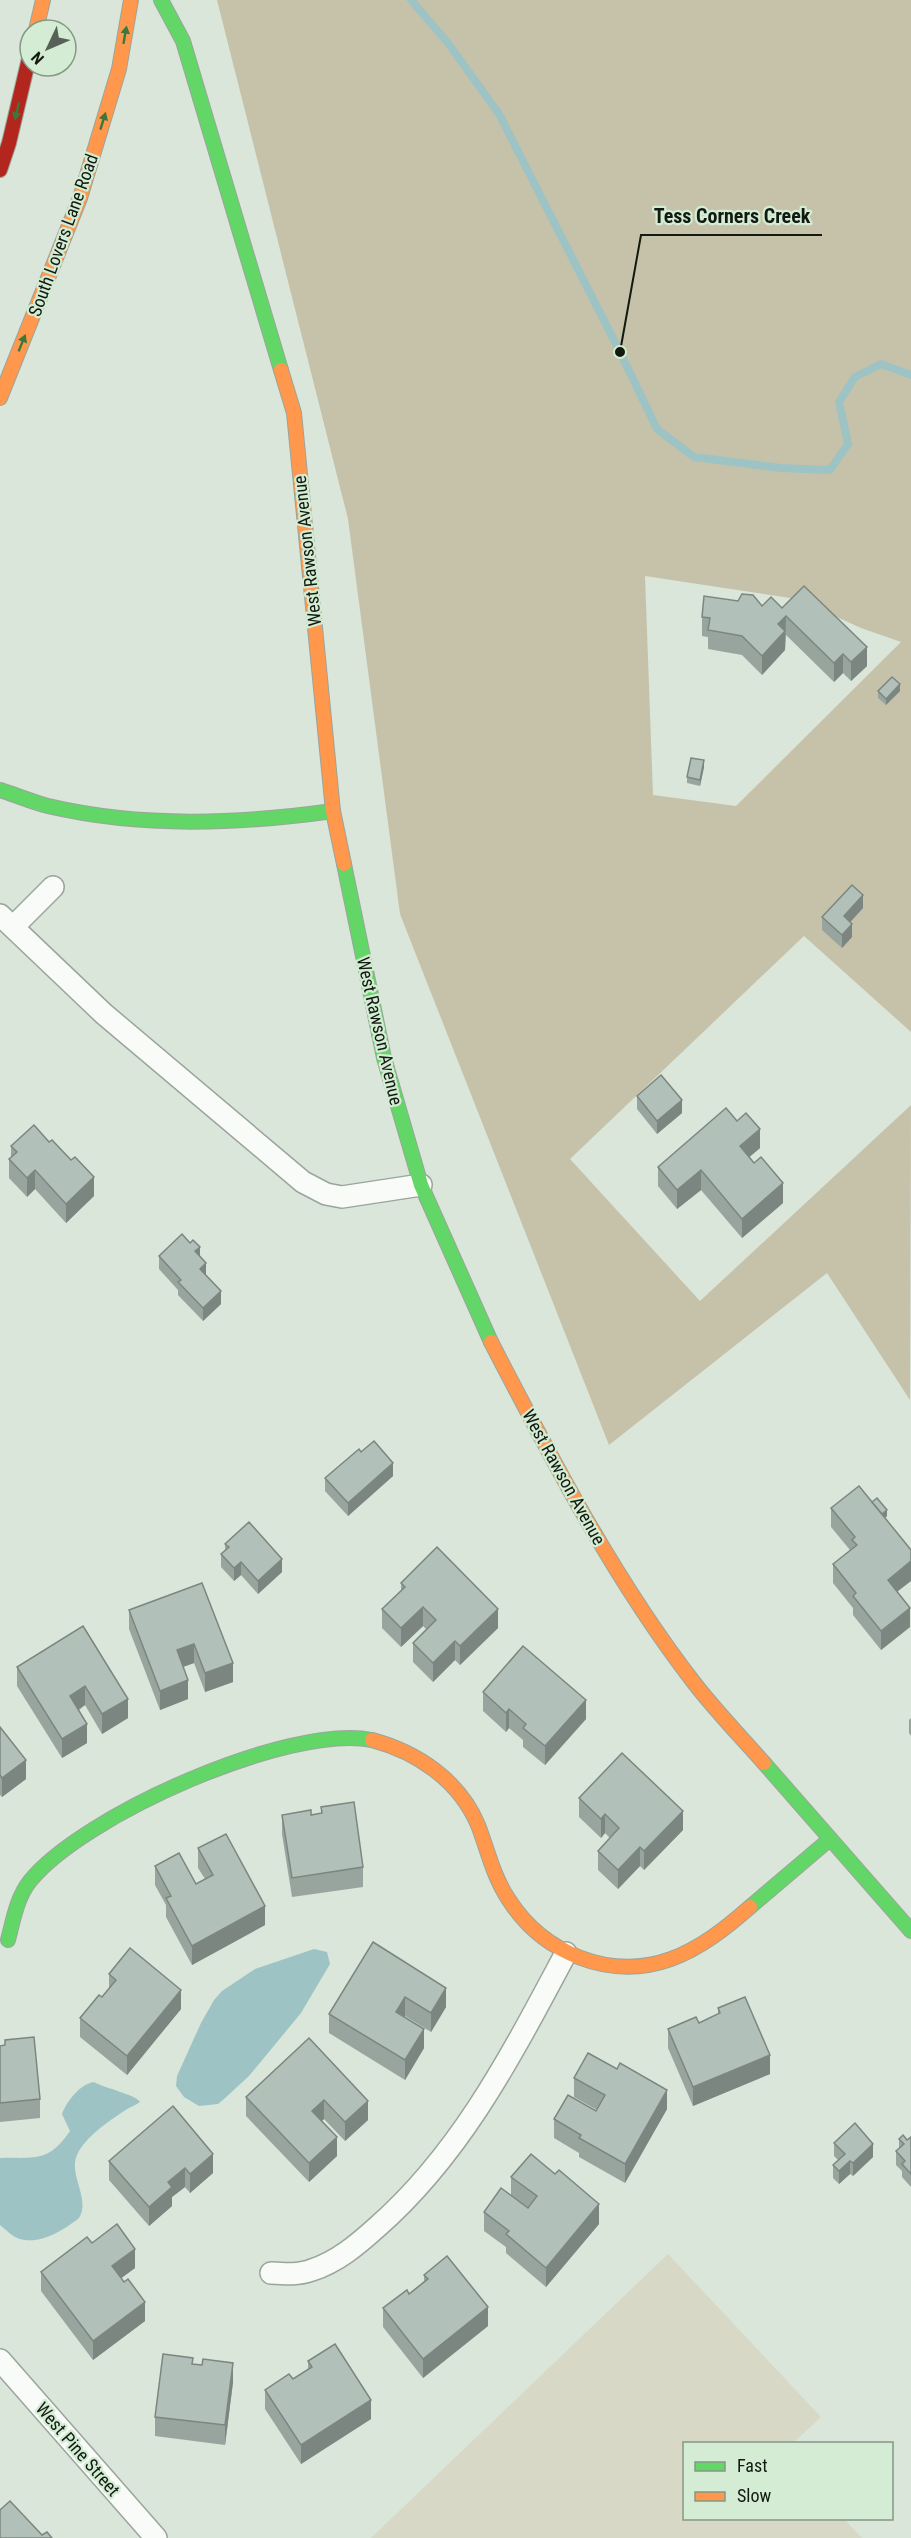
<svg xmlns="http://www.w3.org/2000/svg" width="911" height="2538" font-family="'Roboto Condensed',sans-serif">
  <style>
    .green { fill: #d8d8c7 }
    .forest { fill: #c6c2aa; fill-rule: evenodd }
    .water { fill: #9ec3c4 }
    .lines { fill: none; stroke-linecap: round; stroke-linejoin: round }
    .stream { stroke: #9ec3c4; stroke-width: 8 }
    .street-casing { stroke: #9ba59b; stroke-width: 24 }
    .fast-casing { stroke: #9ba59b; stroke-width: 16 }
    .slow-casing { stroke: #9ba59b; stroke-width: 16 }
    .jam-casing { stroke: #9ba59b; stroke-width: 16 }
    .street { stroke: #f9fbf9; stroke-width: 21 }
    .fast { stroke: #63d668; stroke-width: 14 }
    .slow { stroke: #ff974d; stroke-width: 14 }
    .jam { stroke: #b3261e; stroke-width: 14 }
    .wall { fill: #98a59e }
    .shaded-wall { fill: #7c8681 }
    .building { fill: #b1c0b8; stroke: #7c8681; stroke-width: 1.5 }
    .oneway { fill: #3a783c }
    .labels { text-anchor: middle; dominant-baseline: central; stroke-width: 4.5; stroke-linejoin: round; paint-order: stroke }
    .street-label { font-size: 18px; fill: #111911; stroke: #d3ecd3 }
    .leader { fill: none; stroke: #111911; stroke-width: 2 }
    .callout-dot { fill: #111911; stroke: #d3ecd3; stroke-width: 2 }
    .callout-label { font-size: 20px; text-anchor: middle; font-weight: bold; fill: #111911; stroke: #d3ecd3; stroke-width: 4.5; stroke-linejoin: round; paint-order: stroke }
  </style>
  <rect width="100%" height="100%" fill="#d9e6d9"/>
  <polygon class="green" points="668,2254 821,2417 793,2443 684,2444 684,2518 844,2519 862,2538 371,2538"/>
  <path class="forest" d="M217,0H911V1032L804,936L570,1159L700,1301L911,1105L910,1400L827,1273L609,1445L400,914L348,519ZM645,576L797,599L861,628L901,642L736,806L653,795Z"/>
  <g class="water">
    <polygon points="314,1949 327,1952 330,1964 301,2013 249,2076 224,2099 218,2104 199,2106 184,2097 176,2086 177,2076 201,2023 214,2000 222,1991 255,1969"/>
    <path d="M94,2082C104,2088 137,2095 140,2102C135,2106 129,2107 124,2111C108,2122 86,2136 77,2155C68,2174 91,2200 79,2218C64,2230 40,2245 20,2239C13,2237 6,2230 0,2225V2158C36,2157 48,2163 70,2131L62,2114C67,2101 80,2084 94,2082Z"/>
  </g>
  <g class="lines">
    <polyline class="stream" points="411,0 448,43 499,114 620,352 657,429 694,457 781,468 830,470 848,444 839,402 855,377 881,364 911,375"/>
    <g class="street-casing">
      <g id="street">
        <polyline points="0,915 104,1014 303,1182 326,1194 342,1197 421,1185"/>
        <polyline points="13,927 53,887"/>
        <path d="M271,2273C285,2274 299,2275 312,2270C337,2262 357,2245 376,2228C462,2153 513,2052 566,1953"/>
        <polyline points="0,2360 156,2538"/>
      </g>
    </g>
    <g class="fast-casing">
      <g id="fast">
        <polyline points="161,0 183,41 281,370"/>
        <path d="M0,790C16,795 32,802 48,806C142,828 239,824 333,811"/>
        <polyline points="344,864 384,1058 421,1185 491,1342"/>
        <polyline points="764,1763 911,1931"/>
        <polyline points="750,1907 830,1839"/>
        <path d="M8,1940C13,1921 17,1897 30,1881C82,1816 290,1723 372,1740"/>
      </g>
    </g>
    <g class="slow-casing">
      <g id="slow">
        <polyline points="36,30 43,0"/>
        <polyline points="281,370 294,413 333,811 344,864"/>
        <polyline points="0,398 80,198 119,69 131,0"/>
        <path d="M491,1342C551,1458 615,1581 695,1684C716,1711 741,1737 764,1763"/>
        <path d="M372,1740C417,1752 459,1780 478,1825C488,1851 493,1876 509,1900C543,1953 610,1981 671,1959C701,1948 726,1928 750,1907"/>
      </g>
    </g>
    <g class="jam-casing">
      <polyline id="jam" points="0,170 9,143 30,54"/>
    </g>
    <use href="#street" class="street"/>
    <use href="#fast" class="fast"/>
    <use href="#slow" class="slow"/>
    <use href="#jam" class="jam"/>
  </g>
  <g class="wall">
    <polygon points="738,601 762,606 782,608 867,666 851,681 843,673 834,682 786,635 785,650 762,675 742,655 708,649 708,637 702,636 702,617"/>
    <polygon points="878,691 900,691 886,705 878,698"/>
    <polygon points="704,767 700,786 687,783 687,777"/>
    <polygon points="863,908 850,922 852,937 842,948 822,930 822,917"/>
    <polygon points="637,1096 682,1113 657,1134 637,1109"/>
    <polygon points="11,1146 94,1196 66,1223 35,1189 27,1197 9,1178 9,1159 11,1158"/>
    <polygon points="760,1148 749,1157 783,1203 742,1238 701,1190 677,1209 658,1186 658,1167"/>
    <polygon points="159,1256 200,1257 206,1275 221,1304 203,1321 178,1295 178,1290 159,1269"/>
    <polygon points="361,1452 393,1476 348,1516 325,1491 325,1478"/>
    <polygon points="872,1502 887,1516 885,1518 897,1591 910,1627 881,1650 853,1615 853,1608 833,1583 833,1564 850,1550 831,1527 831,1508"/>
    <polygon points="225,1544 282,1572 258,1594 241,1575 234,1581 221,1567 221,1554 225,1551"/>
    <polygon points="202,1583 233,1682 205,1692 194,1663 183,1667 188,1699 160,1710 129,1629 129,1610"/>
    <polygon points="401,1583 498,1628 460,1665 455,1660 433,1682 413,1662 413,1643 426,1629 423,1626 401,1647 382,1628 382,1609 401,1591"/>
    <polygon points="83,1626 128,1718 102,1734 85,1705 79,1710 87,1743 62,1758 17,1686 17,1667"/>
    <polygon points="483,1692 586,1719 545,1765 523,1747 523,1740 509,1728 506,1732 483,1711"/>
    <polygon points="911,1718 911,1736 909,1733 909,1720"/>
    <polygon points="0,1727 26,1779 2,1797 0,1795"/>
    <polygon points="579,1798 683,1830 644,1870 640,1866 618,1889 598,1870 598,1851 610,1838 605,1833 601,1838 579,1817"/>
    <polygon points="321,1807 363,1867 363,1887 292,1897 282,1834 282,1815 311,1815 321,1813"/>
    <polygon points="198,1848 265,1925 192,1965 166,1917 166,1905 155,1885 155,1866 196,1884 205,1879 198,1868"/>
    <polygon points="373,1942 446,2007 431,2032 405,2016 404,2017 424,2048 405,2080 329,2033 329,2014"/>
    <polygon points="109,1974 181,2009 127,2075 80,2037 80,2018 102,1997 109,1988"/>
    <polygon points="718,2008 770,2074 693,2106 668,2048 668,2029 699,2023 718,2014"/>
    <polygon points="309,2038 368,2120 345,2141 324,2119 322,2121 337,2156 309,2182 246,2116 246,2097"/>
    <polygon points="5,2040 40,2099 40,2118 0,2122 0,2046 5,2045"/>
    <polygon points="574,2078 667,2109 625,2183 579,2157 579,2153 554,2138 554,2119 596,2111 597,2110 574,2097"/>
    <polygon points="173,2106 213,2173 190,2193 185,2187 172,2197 172,2206 149,2226 109,2180 109,2161"/>
    <polygon points="911,2137 911,2187 902,2177 902,2171 896,2165 896,2151 899,2149 899,2139 907,2140"/>
    <polygon points="834,2143 873,2157 853,2176 850,2174 839,2184 833,2178 833,2165 838,2160 834,2156"/>
    <polygon points="511,2177 599,2224 546,2287 506,2253 506,2247 484,2231 484,2212 511,2196"/>
    <polygon points="92,2243 135,2268 121,2278 145,2321 93,2360 41,2291 41,2272"/>
    <polygon points="424,2275 488,2326 423,2378 383,2327 383,2308 409,2294 424,2281"/>
    <polygon points="308,2361 371,2419 301,2464 265,2409 265,2390 293,2379 308,2369"/>
    <polygon points="193,2364 202,2365 233,2382 225,2445 155,2436 155,2417"/>
  </g>
  <g class="shaded-wall">
    <polygon points="786,616 785,650 762,675 762,656 778,624"/>
    <polygon points="867,647 867,666 851,681 851,662"/>
    <polygon points="843,654 843,673 834,682 834,663"/>
    <polygon points="900,684 900,691 886,705 886,699"/>
    <polygon points="704,760 704,767 700,786 700,780"/>
    <polygon points="863,895 863,908 844,929 844,916"/>
    <polygon points="852,924 852,937 842,948 842,935"/>
    <polygon points="682,1100 682,1113 657,1134 657,1121"/>
    <polygon points="760,1129 760,1148 740,1165 740,1146"/>
    <polygon points="35,1170 35,1189 27,1197 27,1178"/>
    <polygon points="701,1170 701,1190 677,1209 677,1190"/>
    <polygon points="94,1177 94,1196 66,1223 66,1204"/>
    <polygon points="783,1183 783,1203 742,1238 742,1219"/>
    <polygon points="200,1247 200,1260 195,1251"/>
    <polygon points="206,1263 206,1276 200,1269"/>
    <polygon points="221,1291 221,1304 203,1321 203,1308"/>
    <polygon points="393,1463 393,1476 348,1516 348,1503"/>
    <polygon points="887,1510 887,1516 877,1525 877,1518"/>
    <polygon points="282,1559 282,1572 258,1594 258,1581"/>
    <polygon points="911,1561 911,1581 888,1599 888,1580"/>
    <polygon points="241,1562 241,1575 234,1581 234,1568"/>
    <polygon points="423,1607 423,1626 401,1647 401,1628"/>
    <polygon points="910,1608 910,1627 881,1650 881,1631"/>
    <polygon points="498,1609 498,1628 460,1665 460,1646"/>
    <polygon points="455,1641 455,1660 433,1682 433,1663"/>
    <polygon points="194,1644 194,1663 177,1669 177,1650"/>
    <polygon points="233,1663 233,1682 205,1692 205,1673"/>
    <polygon points="188,1680 188,1699 160,1710 160,1691"/>
    <polygon points="85,1686 85,1705 70,1715 70,1696"/>
    <polygon points="128,1699 128,1718 102,1734 102,1714"/>
    <polygon points="586,1700 586,1719 545,1765 545,1746"/>
    <polygon points="509,1709 509,1728 506,1732 506,1713"/>
    <polygon points="87,1724 87,1743 62,1758 62,1739"/>
    <polygon points="26,1760 26,1779 2,1797 2,1778"/>
    <polygon points="683,1811 683,1830 644,1870 644,1851"/>
    <polygon points="605,1814 605,1833 601,1838 601,1819"/>
    <polygon points="640,1847 640,1866 618,1889 618,1870"/>
    <polygon points="265,1906 265,1925 192,1965 192,1946"/>
    <polygon points="446,1988 446,2007 431,2032 431,2013"/>
    <polygon points="181,1990 181,2009 127,2075 127,2056"/>
    <polygon points="405,1997 405,2016 396,2031 396,2012"/>
    <polygon points="424,2029 424,2048 405,2080 405,2060"/>
    <polygon points="770,2055 770,2074 693,2106 693,2087"/>
    <polygon points="667,2090 667,2109 625,2183 625,2164"/>
    <polygon points="324,2100 324,2119 312,2130 312,2111"/>
    <polygon points="368,2101 368,2120 345,2141 345,2122"/>
    <polygon points="337,2137 337,2156 309,2182 309,2163"/>
    <polygon points="873,2144 873,2157 853,2176 853,2163"/>
    <polygon points="213,2154 213,2173 190,2193 190,2174"/>
    <polygon points="850,2161 850,2174 839,2184 839,2171"/>
    <polygon points="185,2168 185,2187 172,2197 172,2206 149,2226 149,2207 168,2182"/>
    <polygon points="599,2204 599,2224 546,2287 546,2268"/>
    <polygon points="135,2249 135,2268 112,2285 112,2266"/>
    <polygon points="145,2302 145,2321 93,2360 93,2341"/>
    <polygon points="488,2307 488,2326 423,2378 423,2359"/>
    <polygon points="233,2363 233,2382 225,2445 225,2425"/>
    <polygon points="371,2400 371,2419 301,2464 301,2445"/>
  </g>
  <g class="building">
    <polygon points="804,586 867,647 851,662 843,654 834,663 786,616 778,624 785,631 762,656 742,636 708,630 710,618 702,617 704,596 738,601 742,594 753,595 762,606 771,597 782,608"/>
    <polygon points="892,677 900,684 886,699 878,691"/>
    <polygon points="691,758 704,760 700,780 687,777"/>
    <polygon points="852,885 863,895 844,916 852,924 842,935 822,917"/>
    <polygon points="661,1075 682,1100 657,1121 637,1096"/>
    <polygon points="726,1108 737,1121 746,1113 760,1129 740,1146 754,1163 761,1157 783,1183 742,1219 701,1170 677,1190 658,1167"/>
    <polygon points="34,1125 49,1142 52,1140 71,1160 75,1157 94,1177 66,1204 35,1170 27,1178 9,1159 17,1152 11,1146"/>
    <polygon points="182,1234 190,1243 193,1240 200,1247 195,1251 206,1263 200,1269 221,1291 203,1308 178,1282 181,1280 159,1256"/>
    <polygon points="374,1441 393,1463 348,1503 325,1478 359,1449 361,1452"/>
    <polygon points="859,1486 911,1550 911,1561 888,1580 910,1608 881,1631 853,1596 856,1593 833,1564 857,1545 852,1540 855,1537 831,1508"/>
    <polygon points="877,1498 887,1510 882,1514 872,1502"/>
    <polygon points="249,1522 282,1559 258,1581 241,1562 234,1568 221,1554 229,1547 225,1544"/>
    <polygon points="437,1547 498,1609 460,1646 455,1641 433,1663 413,1643 436,1620 423,1607 401,1628 382,1609 405,1587 401,1583"/>
    <polygon points="202,1583 233,1663 205,1673 194,1644 177,1650 188,1680 160,1691 129,1610"/>
    <polygon points="83,1626 128,1699 102,1714 85,1686 70,1696 87,1724 62,1739 17,1667"/>
    <polygon points="523,1646 586,1700 545,1746 523,1728 526,1724 509,1709 506,1713 483,1692"/>
    <polygon points="0,1727 26,1760 2,1778 0,1775"/>
    <polygon points="622,1753 683,1811 644,1851 640,1847 618,1870 598,1851 619,1828 605,1814 601,1819 579,1798"/>
    <polygon points="354,1802 363,1867 292,1878 282,1815 311,1810 311,1815 322,1813 321,1807"/>
    <polygon points="226,1834 265,1906 192,1946 166,1898 171,1896 155,1866 179,1853 196,1884 213,1875 198,1848"/>
    <polygon points="373,1942 446,1988 431,2013 405,1997 396,2012 424,2029 405,2060 329,2014"/>
    <polygon points="130,1948 181,1990 127,2056 80,2018 99,1995 102,1997 116,1980 109,1974"/>
    <polygon points="745,1997 770,2055 693,2087 668,2029 696,2017 699,2023 720,2013 718,2008"/>
    <polygon points="34,2037 40,2099 0,2103 0,2046 5,2045 5,2040"/>
    <polygon points="309,2038 368,2101 345,2122 324,2100 312,2111 337,2137 309,2163 246,2097"/>
    <polygon points="588,2053 617,2069 620,2063 667,2090 625,2164 579,2138 581,2135 554,2119 568,2095 596,2111 605,2095 574,2078"/>
    <polygon points="173,2106 213,2154 190,2174 185,2168 168,2182 172,2187 149,2207 109,2161"/>
    <polygon points="855,2123 873,2144 853,2163 850,2161 839,2171 833,2165 845,2154 834,2143"/>
    <polygon points="903,2135 907,2140 911,2137 911,2174 902,2164 905,2161 896,2151 904,2144 899,2139"/>
    <polygon points="531,2154 555,2174 559,2170 599,2204 546,2268 506,2234 509,2231 484,2212 501,2188 528,2208 537,2196 511,2177"/>
    <polygon points="117,2224 135,2249 112,2266 124,2282 128,2279 145,2302 93,2341 41,2272 87,2237 92,2243"/>
    <polygon points="447,2256 488,2307 423,2359 383,2308 407,2290 409,2294 428,2279 424,2275"/>
    <polygon points="335,2344 371,2400 301,2445 265,2390 289,2374 293,2379 312,2367 308,2361"/>
    <polygon points="163,2354 193,2358 192,2364 202,2365 203,2359 233,2363 225,2425 155,2417"/>
    <polygon points="10,2501 42,2535 47,2532 52,2538 0,2538 0,2510"/>
  </g>
  <defs><path id="oneway-solid" d="M-6-.8H1V-3.2L6.5 0L1 3.2V.8H-6Z" transform="scale(1.5)"/></defs>
  <g class="oneway">
    <use href="#oneway-solid" transform="translate(125 35) rotate(-80)"/>
    <use href="#oneway-solid" transform="translate(17 111) rotate(103)"/>
    <use href="#oneway-solid" transform="translate(103 121) rotate(-73)"/>
    <use href="#oneway-solid" transform="translate(22 343) rotate(-68)"/>
  </g>
  <g class="labels">
    <g class="street-label">
      <text transform="translate(63 235) rotate(-70)">South Lovers Lane Road</text>
      <text transform="translate(307 551) rotate(-96)">West Rawson Avenue</text>
      <text transform="translate(380 1031) rotate(77)">West Rawson Avenue</text>
      <text transform="translate(564 1477) rotate(61)">West Rawson Avenue</text>
      <text transform="translate(78 2449) rotate(49)">West Pine Street</text>
    </g>
  </g>
  <path class="leader" d="M620 352L641 235H822"/>
  <circle class="callout-dot" cx="620" cy="352" r="6"/>
  <g class="callout-label">
    <text x="732" y="223">Tess Corners Creek</text>
  </g>
  <rect x="683" y="2442" width="210" height="78" fill="#d3ecd3" stroke="#859885" stroke-width="1.5"/>
  <rect x="695" y="2462" width="30" height="9" fill="#63d668" stroke="#859885" stroke-width="1.5"/>
  <text x="737" y="2472" font-size="18" fill="#111911">Fast</text>
  <rect x="695" y="2492" width="30" height="9" fill="#ff974d" stroke="#859885" stroke-width="1.5"/>
  <text x="737" y="2502" font-size="18" fill="#111911">Slow</text>
  <g transform="translate(48 48) rotate(226)"><circle r="28" fill="#d3ecd3" stroke="#859885" stroke-width="1.5"/>
  <path d="M0-4.5L10 22L0 15L-10 22Z" fill="#576157"/>
  <text y="-9" font-size="16" font-weight="bold" text-anchor="middle" fill="#111911">N</text>
  </g>
</svg>
